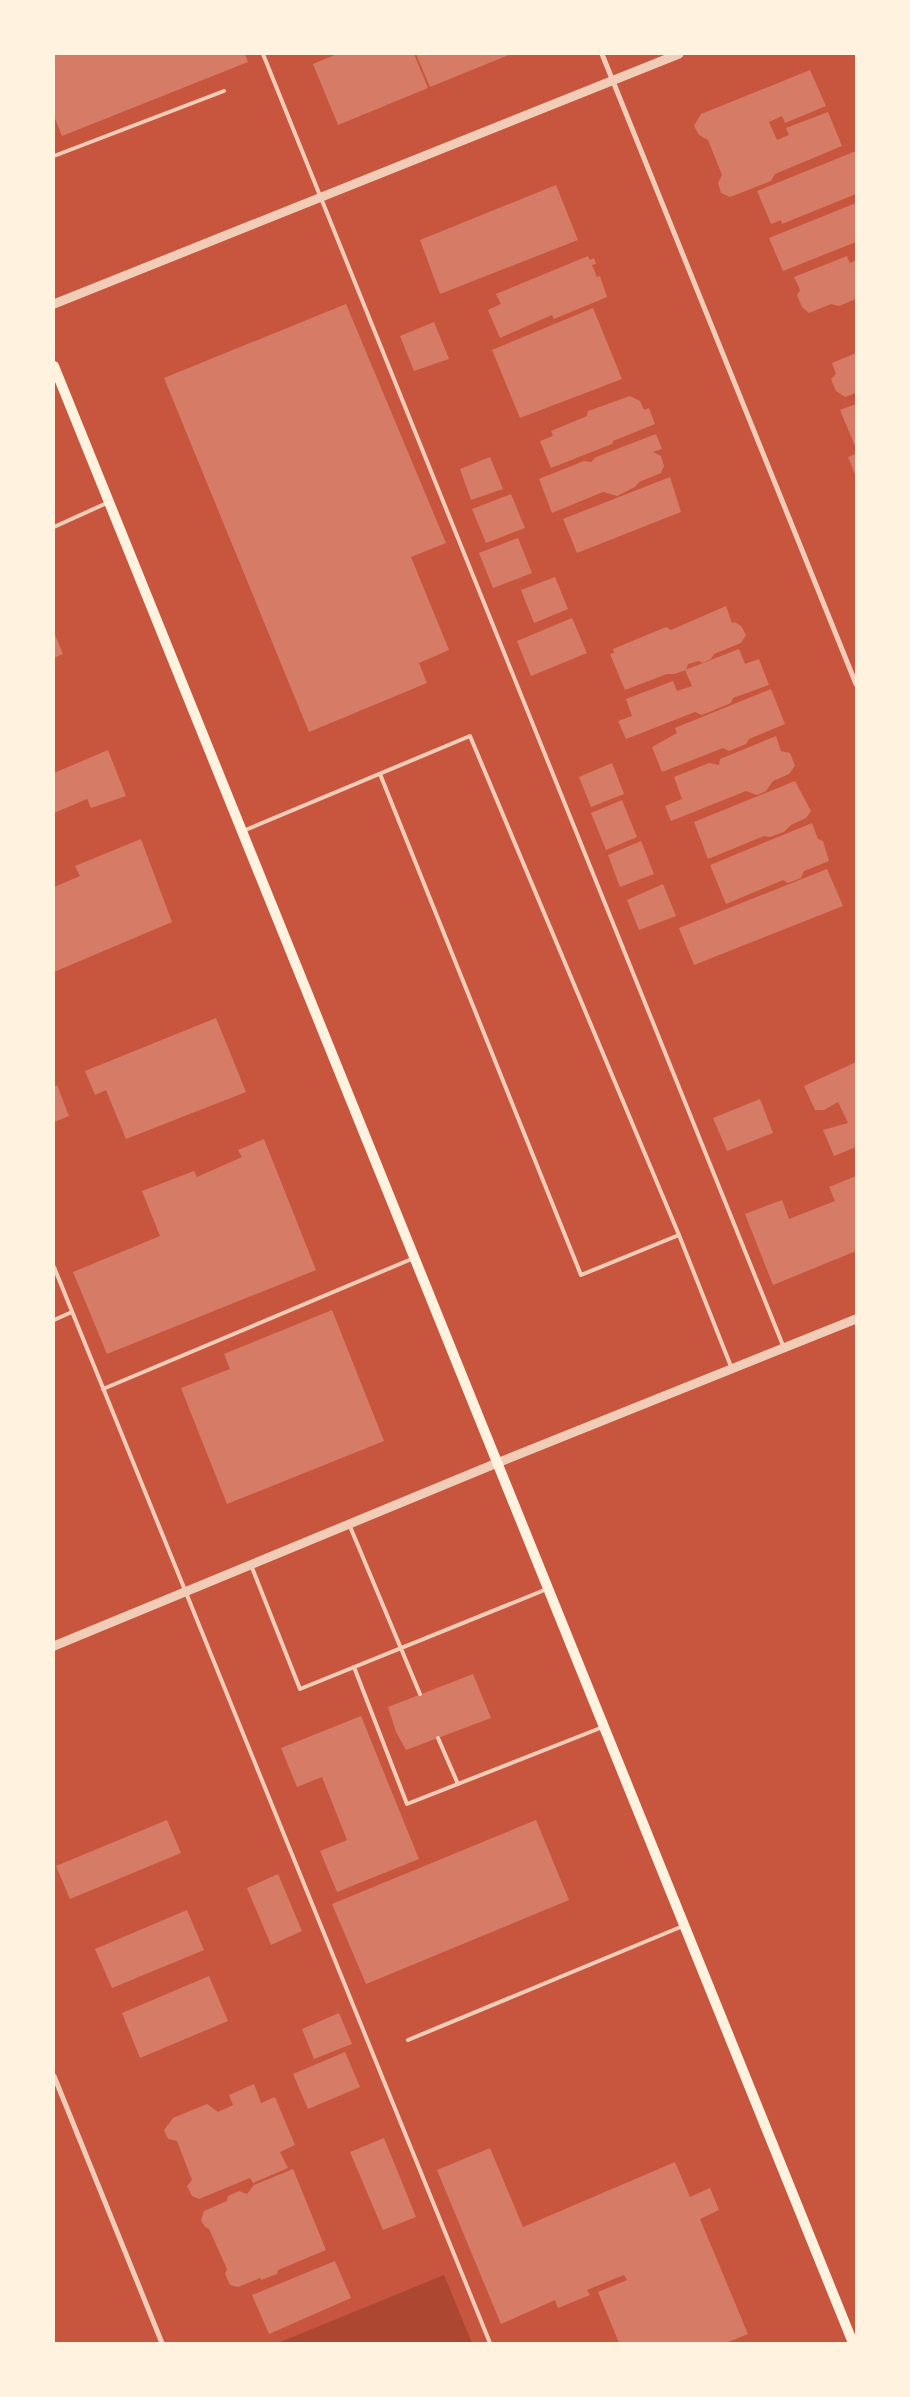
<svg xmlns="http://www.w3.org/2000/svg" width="910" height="2397" font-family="Arial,sans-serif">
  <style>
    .green { fill: #ae4732 }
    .building { fill: #d67c66 }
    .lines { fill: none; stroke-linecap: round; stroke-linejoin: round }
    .service { stroke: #f1ccb7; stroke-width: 4 }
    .minor { stroke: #f1ccb7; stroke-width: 5 }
    .tertiary { stroke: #f1ccb7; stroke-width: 9 }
    .secondary { stroke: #fff3e0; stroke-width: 10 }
  </style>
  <rect width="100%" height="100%" fill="#c8553d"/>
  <polygon class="green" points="444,2275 472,2343 278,2343"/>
  <g class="building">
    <polygon points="54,54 245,54 248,62 62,136 54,116"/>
    <polygon points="337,54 414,54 428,88 338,125 313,64"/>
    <polygon points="416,54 511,54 430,87"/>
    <polygon points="810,70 826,106 785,123 782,116 769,122 777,140 789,135 786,128 828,112 842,146 775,174 771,181 730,197 721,193 718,183 722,175 708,140 699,135 694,126 701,114"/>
    <polygon points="856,151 856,194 782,224 781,220 771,224 757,191"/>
    <polygon points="556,185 578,240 440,294 420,240"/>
    <polygon points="856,203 856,242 783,271 769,238"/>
    <polygon points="588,256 590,260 594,258 596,264 592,265 597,277 600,276 607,297 554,319 552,315 500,338 488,310 501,304 496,294"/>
    <polygon points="847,256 850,263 856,260 856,299 839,306 831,304 809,313 802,307 797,295 800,290 794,277"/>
    <polygon points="346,304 446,543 411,557 449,650 419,663 427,683 309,732 164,378"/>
    <polygon points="593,308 622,379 520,418 492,350"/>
    <polygon points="434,322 449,359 414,371 400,336"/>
    <polygon points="856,353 856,393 845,397 836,391 831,379 836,374 832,363"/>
    <polygon points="630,396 640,401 644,410 649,408 655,424 613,441 612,444 551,468 540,441 553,436 551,431 587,416 588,411"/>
    <polygon points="856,404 856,445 855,446 840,410"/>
    <polygon points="656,434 662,449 653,452 661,456 664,466 661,473 639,482 635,487 617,496 603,492 552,513 539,479 584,461 591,462 596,457"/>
    <polygon points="856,454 856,477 848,457"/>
    <polygon points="490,457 503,489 471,500 460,469"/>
    <polygon points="670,477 681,512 577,553 563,519"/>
    <polygon points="511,494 525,528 486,543 472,509"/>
    <polygon points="518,538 532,573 493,588 479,553"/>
    <polygon points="555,577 568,609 534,623 521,590"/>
    <polygon points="726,606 732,623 735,622 741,626 746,635 741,643 714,654 711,659 702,663 699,661 688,664 686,670 674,674 667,674 625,690 610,654 614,653 613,649 666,627 671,630"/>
    <polygon points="572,618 587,653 531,676 517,641"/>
    <polygon points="54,632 63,654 54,658"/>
    <polygon points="739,649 745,664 759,659 769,685 733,698 731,703 702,715 695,712 626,739 618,721 632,716 626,699 673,681 677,691 692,686 685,670"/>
    <polygon points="771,689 785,724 749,739 746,744 729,751 723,748 662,772 652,747 677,733 675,728"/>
    <polygon points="776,736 781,751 790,753 795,766 789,774 773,781 766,791 757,795 746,791 671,821 665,806 682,799 674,777 709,763 719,765 720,759"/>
    <polygon points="108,750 126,796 91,808 87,799 54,813 54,773"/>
    <polygon points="612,763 624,794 591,807 579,777"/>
    <polygon points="795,781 811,811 806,818 791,825 784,832 770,837 764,836 708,859 694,822"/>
    <polygon points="622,800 637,837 606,850 591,813"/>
    <polygon points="812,823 818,839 823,841 829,861 804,871 801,878 788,883 783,880 726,904 710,865"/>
    <polygon points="141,839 172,922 54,972 54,887 80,876 75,866"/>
    <polygon points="641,841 654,874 620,887 608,855"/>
    <polygon points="827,869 843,906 694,965 679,928"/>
    <polygon points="663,884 676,916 639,930 627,900"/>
    <polygon points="216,1018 246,1092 126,1139 106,1090 95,1095 85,1071"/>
    <polygon points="856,1062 856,1147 834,1156 823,1130 848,1123 838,1102 824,1110 815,1110 804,1086"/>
    <polygon points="57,1085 69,1116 54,1122 54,1087"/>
    <polygon points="760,1099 773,1133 727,1151 713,1118"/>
    <polygon points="264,1139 316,1270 107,1354 73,1272 160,1236 142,1191 194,1171 197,1177 242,1157 238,1150"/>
    <polygon points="856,1176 856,1251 773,1285 745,1214 782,1200 789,1219 835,1201 829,1187"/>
    <polygon points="332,1310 384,1441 227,1504 181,1388 230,1369 224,1354"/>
    <polygon points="473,1674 491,1718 406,1750 396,1732 388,1707"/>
    <polygon points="361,1716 419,1859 337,1892 320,1851 347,1840 322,1777 297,1787 281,1748"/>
    <polygon points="167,1820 181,1853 70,1899 56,1866"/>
    <polygon points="536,1820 569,1900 366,1984 332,1904"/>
    <polygon points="278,1874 302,1931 271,1945 247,1888"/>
    <polygon points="187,1910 204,1950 112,1988 95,1949"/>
    <polygon points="209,1976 228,2021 140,2058 122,2013"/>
    <polygon points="339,2013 352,2044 314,2059 302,2029"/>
    <polygon points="345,2052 360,2087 308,2109 293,2074"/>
    <polygon points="254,2084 261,2103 275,2097 295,2145 280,2152 288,2168 253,2183 250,2178 199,2199 192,2196 187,2186 192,2180 177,2141 168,2139 164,2130 173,2118 207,2104 218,2112 233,2105 229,2095"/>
    <polygon points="384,2138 416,2217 383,2230 350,2152"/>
    <polygon points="490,2148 523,2227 675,2162 690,2197 710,2188 719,2210 700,2219 748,2334 726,2343 619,2343 598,2292 627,2280 624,2275 587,2290 590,2295 558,2308 555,2300 501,2324 437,2170"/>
    <polygon points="293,2169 326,2250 278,2270 277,2274 261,2280 260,2278 238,2287 230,2285 225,2274 227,2269 209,2229 205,2227 201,2220 204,2211 227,2201 228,2196 239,2191 247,2194 254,2185"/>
    <polygon points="335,2261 351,2298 269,2334 252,2295"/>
  </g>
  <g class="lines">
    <g class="service">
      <polyline points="263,54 784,1348"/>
      <polyline points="54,156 224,91"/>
      <polyline points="54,527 109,502"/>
      <polyline points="380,774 581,1275 679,1235"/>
      <polyline points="243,831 470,736 679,1235 732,1369"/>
      <polyline points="54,1267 490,2343"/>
      <polyline points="54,1320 72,1312"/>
      <polyline points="103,1389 414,1258"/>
      <polyline points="349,1524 420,1694"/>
      <polyline points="251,1565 300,1689 547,1589"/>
      <polyline points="354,1667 407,1804 603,1727"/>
      <polyline points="438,1738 458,1784"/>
      <polyline points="408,2040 683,1926"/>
    </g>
    <g class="minor">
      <polyline points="602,54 856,684"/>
      <polyline points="54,2076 162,2343"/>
    </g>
    <g class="tertiary">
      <polyline points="54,304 679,54"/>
      <polyline points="54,1646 497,1463 856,1319"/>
    </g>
    <polyline class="secondary" points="54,366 853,2343"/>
  </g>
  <rect width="910" height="2397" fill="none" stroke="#fff3e0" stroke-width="110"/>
</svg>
